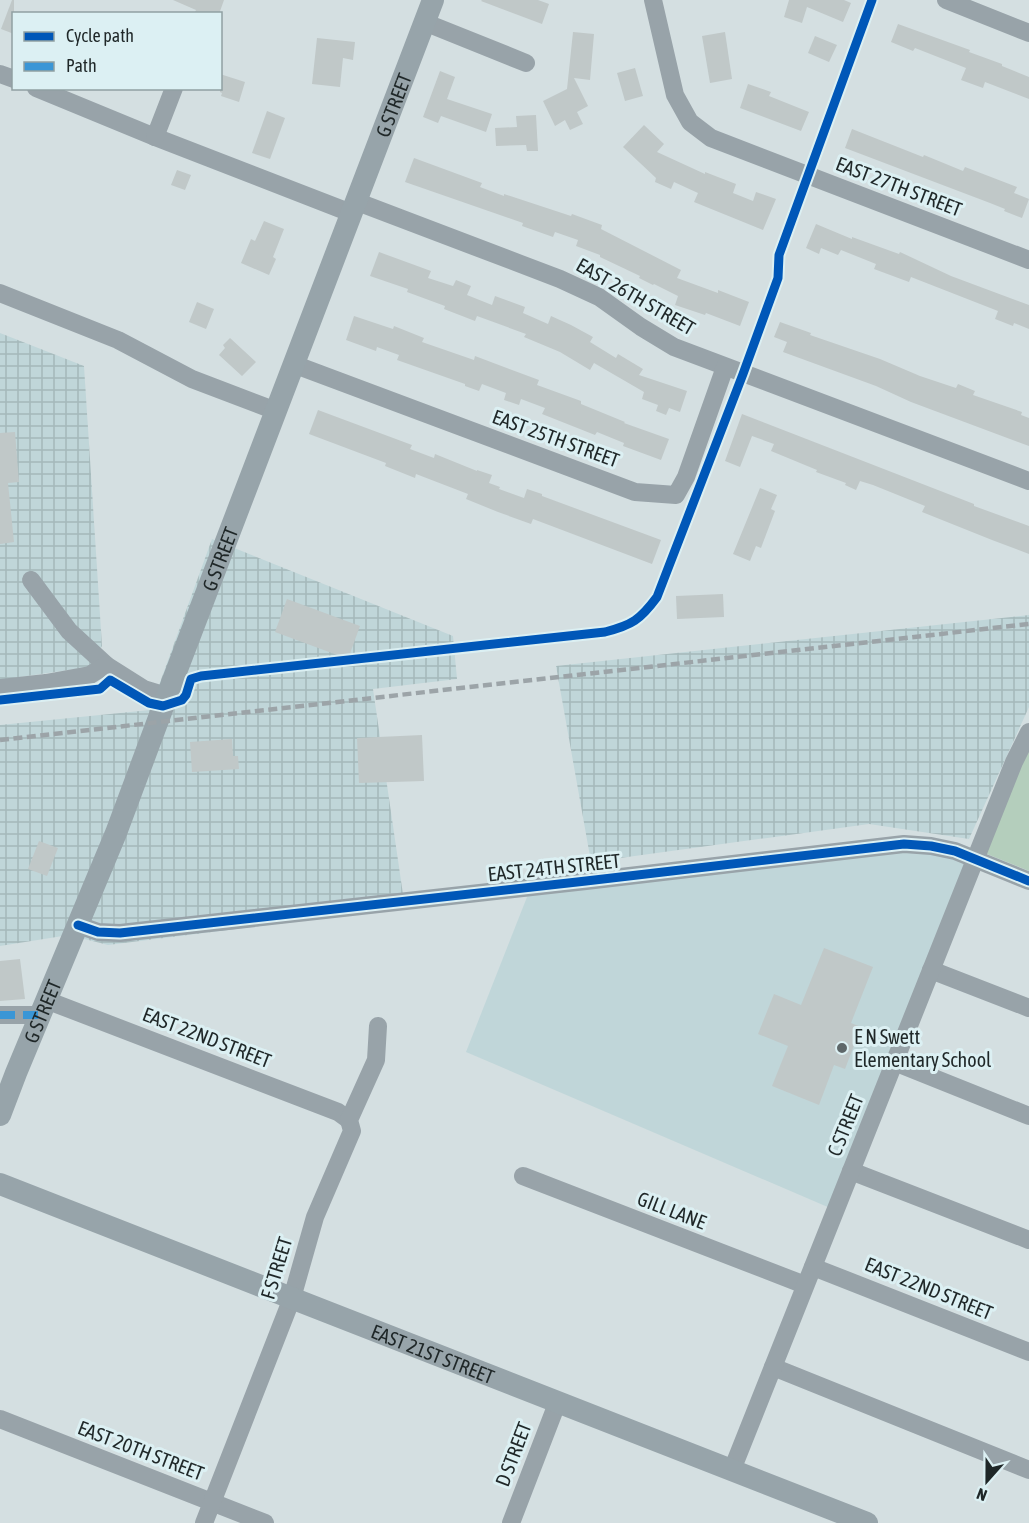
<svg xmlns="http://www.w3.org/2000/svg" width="1029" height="1523" font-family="'Asap Condensed',sans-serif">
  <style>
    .built { fill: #c0d6d9 }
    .industrial { fill: url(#industrial-grid) }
    .green { fill: #b4cebc }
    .building { fill: #c0c8c8 }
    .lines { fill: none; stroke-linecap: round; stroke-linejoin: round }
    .minor { stroke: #98a3a9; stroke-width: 18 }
    .major { stroke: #97a4aa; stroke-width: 22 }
    .rail { stroke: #9ca4a8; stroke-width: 4.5; stroke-dasharray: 9 4.5; stroke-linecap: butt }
    .quiet { stroke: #3a96d6; stroke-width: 8; stroke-dasharray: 15 8; stroke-linecap: butt }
    .cycleway-casing { stroke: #dcf0f3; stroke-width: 13 }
    .cycleway { stroke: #0057b8; stroke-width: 9 }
    .poi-dot { fill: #5e6769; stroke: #dcf0f3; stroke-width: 2 }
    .labels { text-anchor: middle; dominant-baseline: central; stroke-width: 6; stroke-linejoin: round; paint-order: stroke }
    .street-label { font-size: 20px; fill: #1f2728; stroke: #dcf0f3 }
    .poi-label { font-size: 20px; fill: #1f2728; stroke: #dcf0f3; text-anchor: start }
  </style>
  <defs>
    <pattern id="industrial-grid" width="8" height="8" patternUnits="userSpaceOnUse" patternTransform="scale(1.5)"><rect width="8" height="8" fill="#c0d6d9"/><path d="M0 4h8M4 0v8" fill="none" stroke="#a5b8ba"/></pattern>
  </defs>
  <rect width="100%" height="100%" fill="#d4dfe1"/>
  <polygon class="built" points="907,852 932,852 966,861 830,1208 466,1052 529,892"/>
  <g class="industrial">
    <polygon points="0,333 84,366 102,646 89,667 0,680"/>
    <polygon points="212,539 453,636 457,679 373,689 405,908 108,945 69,935 0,946 0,725 150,710"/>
    <polygon points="1029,615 1029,707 969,839 869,824 591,862 556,666"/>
  </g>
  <polygon class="green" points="1029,745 1029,871 982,852"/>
  <g class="building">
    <polygon points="12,0 14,0 14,34 1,29"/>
    <polygon points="173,0 224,0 219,14 194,14 196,10"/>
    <polygon points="482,0 538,0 549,4 542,24 481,1"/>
    <polygon points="789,0 844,0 851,3 843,22 807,7 802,23 784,17"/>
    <polygon points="898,24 970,50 969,52 1002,64 1002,66 1029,77 1029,99 985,82 983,88 961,80 966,68 915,48 913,51 891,42"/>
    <polygon points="573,32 594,34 590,80 574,78 588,106 577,112 583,124 570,130 565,120 555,126 543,101 567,89"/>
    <polygon points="725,32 732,79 710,83 702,36"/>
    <polygon points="815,36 837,45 829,62 808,53"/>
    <polygon points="317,38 355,42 353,60 343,58 340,87 312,84"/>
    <polygon points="635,68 643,96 625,101 617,73"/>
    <polygon points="440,71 455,77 447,99 492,114 486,132 441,116 438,123 423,117"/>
    <polygon points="220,74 245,82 239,102 221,96 222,93 220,92"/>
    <polygon points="748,84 771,92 769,96 809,112 801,131 740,108"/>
    <polygon points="267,111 285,118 270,159 252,153"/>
    <polygon points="536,115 538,151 527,151 526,145 496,146 495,128 517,127 516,116"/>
    <polygon points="644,125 664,144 657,152 705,174 705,172 736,184 733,193 753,201 756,192 776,199 763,230 694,202 698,193 674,182 671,189 655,182 656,178 623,147"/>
    <polygon points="852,129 923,157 924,155 963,171 965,167 1017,187 1014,193 1029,199 1022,218 1004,211 1005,209 990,203 845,148"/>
    <polygon points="414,158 482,183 480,187 504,196 504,194 571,216 572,214 602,225 601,229 681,270 677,278 718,293 718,290 749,302 740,326 706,313 705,315 675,305 678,296 654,284 653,285 639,278 640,276 600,257 600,255 576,246 578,240 555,232 553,237 522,226 523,223 405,182"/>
    <polygon points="177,170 191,175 185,190 171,185"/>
    <polygon points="264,221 284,229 273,257 276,259 269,275 241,263 251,239 255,241"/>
    <polygon points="816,224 852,239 852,237 899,254 900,252 951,276 1029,305 1029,329 1014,323 1013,326 995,319 998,311 911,277 909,282 874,269 876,264 841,250 838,255 821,248 819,254 806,248"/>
    <polygon points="379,252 431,271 428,278 453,286 456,280 471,286 467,295 492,305 495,296 525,307 523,313 548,324 551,316 571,325 593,337 590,342 616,358 618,354 643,369 639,375 687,391 680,412 669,408 666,415 656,411 658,405 642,399 644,392 594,363 590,370 560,352 524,337 526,334 477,316 475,321 444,309 445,306 407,292 408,289 370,276"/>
    <polygon points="197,302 214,309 206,329 189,322"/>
    <polygon points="354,316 393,329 394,326 424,338 422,342 474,360 475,356 539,380 537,385 581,401 581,404 625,422 624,423 669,439 661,460 623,446 624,443 597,432 595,435 542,414 545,408 521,399 519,405 504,400 506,393 482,384 479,391 465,386 465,384 397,360 399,355 377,347 376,351 346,340"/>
    <polygon points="780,322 811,333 810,335 880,359 920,376 956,388 958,384 975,391 973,395 1022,412 1021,415 1029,418 1029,446 911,402 876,386 783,352 787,342 774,337"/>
    <polygon points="230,338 256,362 242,376 219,355 225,348 223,345"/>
    <polygon points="318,410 412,445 410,449 434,458 435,454 477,471 477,470 492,475 489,483 500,487 499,489 524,498 527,489 542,494 542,496 661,540 652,564 533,519 531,524 498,512 466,499 468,494 416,474 415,478 385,466 386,463 309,434"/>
    <polygon points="742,414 974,504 974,506 1029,526 1029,554 992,540 922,512 925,506 873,485 860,481 856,490 845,485 846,483 816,472 817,470 771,451 774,444 752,436 740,467 725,461"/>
    <polygon points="15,432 19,482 8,483 14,542 0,544 0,433"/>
    <polygon points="760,488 777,495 771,509 775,511 761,548 756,546 750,561 733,554"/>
    <polygon points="723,594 724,617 677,619 676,596"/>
    <polygon points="287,599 360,626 348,659 275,632"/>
    <polygon points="422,735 424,781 359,783 357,738"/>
    <polygon points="232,739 233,756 238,756 239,769 192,772 190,742"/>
    <polygon points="39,841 58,848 47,876 28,869"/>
    <polygon points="824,948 873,967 851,1023 861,1027 845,1069 834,1065 819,1105 772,1086 788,1046 758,1034 774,994 801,1005"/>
    <polygon points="20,959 25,999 0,1001 0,961"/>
  </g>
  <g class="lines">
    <g class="minor">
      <polyline points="653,0 675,95 690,122 711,138 1029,260"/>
      <polyline points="946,0 1029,33"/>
      <polyline points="424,22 526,63"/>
      <polyline points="0,74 14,79"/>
      <polyline points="36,88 155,137 351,213"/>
      <polyline points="155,137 174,88"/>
      <polyline points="355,201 560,279 599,297 641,327 674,347 1029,481"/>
      <polyline points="0,293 118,340 192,379 276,411"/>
      <polyline points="293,364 635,492 676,495 686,477 725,367"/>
      <polyline points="31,580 69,631 106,665"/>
      <polyline points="0,688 46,683 90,675 106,665 144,689 167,696"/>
      <polyline points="78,925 98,932 120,933 586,881 904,844 931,846 955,851 1029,881"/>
      <polyline points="931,970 1029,1008"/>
      <polyline points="46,1000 338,1112 349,1120"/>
      <polyline points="0,1015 40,1015"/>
      <polyline points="894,1062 1029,1116"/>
      <polyline points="851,1171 1029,1240"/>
      <polyline points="523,1176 805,1285"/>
      <polyline points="813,1267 1029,1352"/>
      <polyline points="773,1367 1029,1470"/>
      <polyline points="0,1419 265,1523"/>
      <polyline points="732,1470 1014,762 1029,732"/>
      <polyline points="204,1523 292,1298 315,1217 352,1131 349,1120 376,1060 378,1026"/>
      <polyline points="511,1523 558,1401"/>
    </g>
    <g class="major">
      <path id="s1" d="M0,1115L16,1073L116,833L173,680L433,0"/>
      <path id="s2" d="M0,1184L867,1523"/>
    </g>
    <polyline class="rail" points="0,740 1029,624"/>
    <polyline class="quiet" points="0,1015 40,1015"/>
    <g class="cycleway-casing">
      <g id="cycleway">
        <path d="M0,700L100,689L110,680L149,703L163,706L182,700L186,695L191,679L201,676L605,632C632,625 640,620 657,597L743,374L778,278L779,255L872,0"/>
        <polyline points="78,925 98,932 120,933 586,881 904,844 931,846 955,851 1029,881"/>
      </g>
    </g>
    <use href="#cycleway" class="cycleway"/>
  </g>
  <circle class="poi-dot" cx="842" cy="1048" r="6"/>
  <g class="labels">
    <g class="street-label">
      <text stroke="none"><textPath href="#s1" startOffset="1084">G STREET</textPath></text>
      <text transform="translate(899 186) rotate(21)">EAST 27TH STREET</text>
      <text transform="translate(636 296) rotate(30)">EAST 26TH STREET</text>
      <text transform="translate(556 438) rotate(20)">EAST 25TH STREET</text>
      <text stroke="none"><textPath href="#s1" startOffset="598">G STREET</textPath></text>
      <text transform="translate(554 867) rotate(-6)">EAST 24TH STREET</text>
      <text stroke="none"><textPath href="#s1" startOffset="112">G STREET</textPath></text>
      <text transform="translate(207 1037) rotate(21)">EAST 22ND STREET</text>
      <text transform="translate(845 1125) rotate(-68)">C STREET</text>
      <text transform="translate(672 1210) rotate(21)">GILL LANE</text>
      <text transform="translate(276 1268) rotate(-73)">F STREET</text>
      <text transform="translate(929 1288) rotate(22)">EAST 22ND STREET</text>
      <text stroke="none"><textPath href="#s2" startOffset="465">EAST 21ST STREET</textPath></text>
      <text transform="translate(141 1450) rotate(21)">EAST 20TH STREET</text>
      <text transform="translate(513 1454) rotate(-69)">D STREET</text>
    </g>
    <g class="poi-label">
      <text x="854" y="1036">E N Swett<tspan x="854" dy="23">Elementary School</tspan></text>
    </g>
  </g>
  <rect x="12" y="12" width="210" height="78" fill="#dcf0f3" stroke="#90a0a2" stroke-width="1.5"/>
  <rect x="24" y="32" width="30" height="9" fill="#0057b8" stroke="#90a0a2" stroke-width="1.5"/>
  <text x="66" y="42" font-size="18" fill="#1f2728">Cycle path</text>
  <rect x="24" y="62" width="30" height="9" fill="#3a96d6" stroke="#90a0a2" stroke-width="1.5"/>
  <text x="66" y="72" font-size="18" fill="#1f2728">Path</text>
  <g transform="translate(987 1481) rotate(201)" stroke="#dcf0f3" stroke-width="4.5" paint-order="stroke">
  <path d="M0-4.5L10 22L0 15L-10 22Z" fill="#1f2728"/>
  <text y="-9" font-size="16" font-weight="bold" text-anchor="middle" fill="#1f2728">N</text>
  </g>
</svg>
